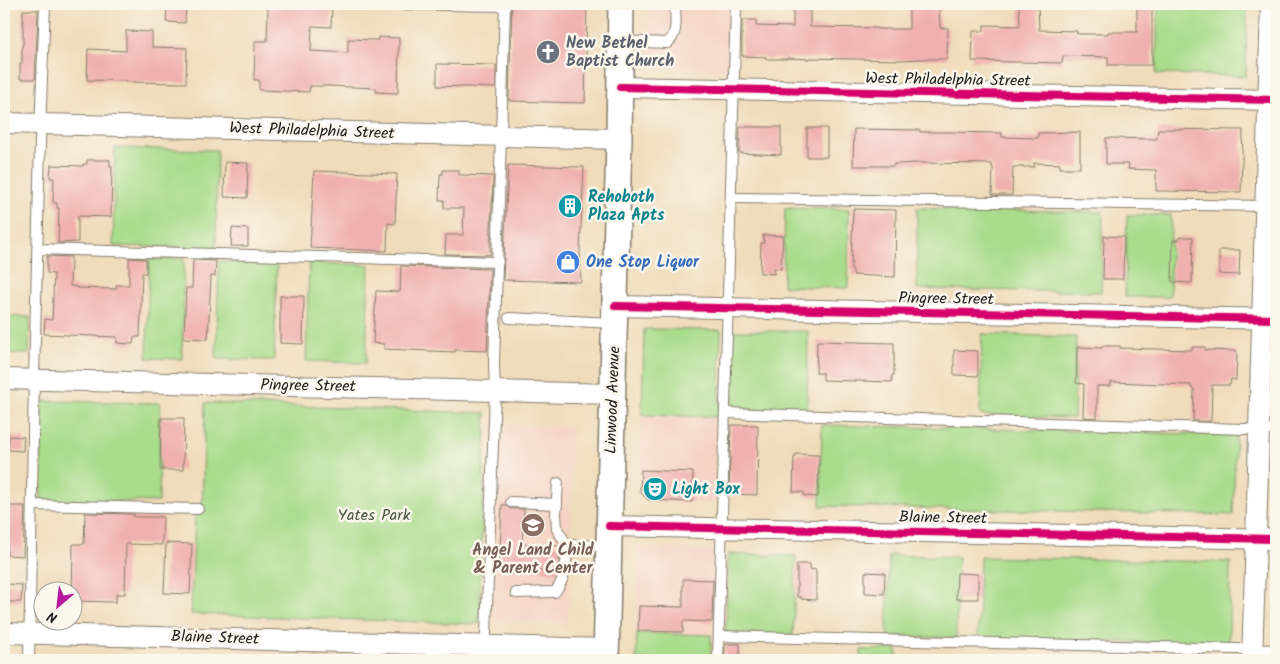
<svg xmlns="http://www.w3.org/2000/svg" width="1280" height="664" font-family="Kalam,sans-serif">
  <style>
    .built { fill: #f5d2c2 }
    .green { fill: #a9dc8b; stroke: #627c54 }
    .building { fill: #f0b0ae }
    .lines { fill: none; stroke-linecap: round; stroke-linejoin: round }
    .service-casing { stroke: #867c6b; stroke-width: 12 }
    .minor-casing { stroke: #867c6b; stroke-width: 22 }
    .tertiary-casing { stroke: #867c6b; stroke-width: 28 }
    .service { stroke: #fff; stroke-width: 10 }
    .minor { stroke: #fff; stroke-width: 20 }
    .tertiary { stroke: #fff; stroke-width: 25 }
    .cycleway-casing { stroke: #fbf7ec; stroke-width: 11 }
    .cycleway { stroke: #d6006c; stroke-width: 8 }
    .labels { text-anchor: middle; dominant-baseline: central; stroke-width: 5; stroke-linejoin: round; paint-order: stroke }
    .worship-label { font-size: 16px; font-weight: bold; fill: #5b616d; stroke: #fbf7ec; text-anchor: start }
    .street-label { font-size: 16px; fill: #1c1c1c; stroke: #fbf7ec }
    .culture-label { font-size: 16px; font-weight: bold; fill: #0d838f; stroke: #fbf7ec; text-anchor: start }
    .shop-label { font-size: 16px; font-weight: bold; fill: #366cbe; stroke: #fbf7ec; text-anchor: start }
    .park-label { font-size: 16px; fill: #46563d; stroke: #fbf7ec }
    .education-label { font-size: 16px; font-weight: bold; fill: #785e54; stroke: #fbf7ec }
  </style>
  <rect width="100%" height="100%" fill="#fbf7ec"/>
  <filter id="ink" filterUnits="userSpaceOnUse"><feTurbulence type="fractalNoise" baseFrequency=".02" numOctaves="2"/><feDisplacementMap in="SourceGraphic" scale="10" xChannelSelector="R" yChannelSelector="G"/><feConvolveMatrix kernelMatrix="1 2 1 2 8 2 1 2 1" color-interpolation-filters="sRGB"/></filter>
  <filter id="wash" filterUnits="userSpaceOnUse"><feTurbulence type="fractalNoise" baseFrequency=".0096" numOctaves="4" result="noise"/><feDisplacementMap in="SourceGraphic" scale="20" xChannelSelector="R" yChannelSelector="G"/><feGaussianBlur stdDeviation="1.12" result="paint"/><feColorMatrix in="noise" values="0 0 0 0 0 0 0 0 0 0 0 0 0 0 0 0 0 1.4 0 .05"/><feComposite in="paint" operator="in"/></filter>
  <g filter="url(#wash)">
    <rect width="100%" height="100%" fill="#f0dbba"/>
    <g class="built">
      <polygon points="650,4 731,4 731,69 649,68"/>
      <polygon points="642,415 719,417 717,503 640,500"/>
      <polygon points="500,424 572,427 568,623 492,622"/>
      <polygon points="639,547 713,550 711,635 637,633"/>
    </g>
    <g class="green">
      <polygon points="1158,4 1247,4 1246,76 1156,74"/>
      <polygon points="115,148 217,150 216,248 113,246"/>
      <polygon points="785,208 849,209 848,288 783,286"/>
      <polygon points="917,208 1103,212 1101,292 917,289"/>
      <polygon points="1127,215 1171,215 1170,297 1125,297"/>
      <polygon points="149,259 184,259 182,359 147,358"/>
      <polygon points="219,261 277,262 274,360 216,359"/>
      <polygon points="309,263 369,265 366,363 306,361"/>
      <polygon points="4,316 30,317 29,354 4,353"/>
      <polygon points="644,329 721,330 719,417 642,415"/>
      <polygon points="733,331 808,331 807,410 732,409"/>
      <polygon points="982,334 1076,337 1074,418 980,415"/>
      <polygon points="42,401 160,403 159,502 41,500"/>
      <polygon points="205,403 486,413 479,624 191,614 195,514 202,514"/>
      <polygon points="822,425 1236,435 1233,515 820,506"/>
      <polygon points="728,554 796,556 793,635 726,633"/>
      <polygon points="889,555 958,557 956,638 887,636"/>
      <polygon points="980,557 1230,562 1229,644 978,639"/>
      <polygon points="637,633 711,635 711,660 636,660"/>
      <polygon points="897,649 897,660 861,660 861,650"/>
    </g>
    <g id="blocks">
      <g class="building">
        <polygon points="512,4 587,4 585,103 509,101"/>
        <polygon points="793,4 810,4 810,27 878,28 878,29 909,29 909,4 939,4 940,28 948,28 947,59 924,59 899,60 809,58 809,59 787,58 787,59 766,59 766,57 742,56 742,20 756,20 756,26 793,27"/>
        <polygon points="1019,4 1038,4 1039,30 1077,31 1077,34 1108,34 1108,32 1137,32 1137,4 1152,4 1152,65 1108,65 1108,57 1063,56 1062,63 972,61 973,31 984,31 984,25 1020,26"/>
        <polygon points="167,6 186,7 185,23 166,22"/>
        <polygon points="268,7 332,8 331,27 312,26 311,51 348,53 348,39 378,40 378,37 399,38 398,93 376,92 376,88 329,86 310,86 309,92 259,90 259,80 254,80 255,41 267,41"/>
        <polygon points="23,10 38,10 35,79 20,79 20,63 22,63 22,45 23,45"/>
        <polygon points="126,31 152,32 152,47 187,48 186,83 125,82 125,81 87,80 88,49 126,51"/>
        <polygon points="437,64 496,65 496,88 437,86"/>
        <polygon points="740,127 781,127 781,155 739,153"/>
        <rect x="807" y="128" width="20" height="29"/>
        <polygon points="854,129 920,130 920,132 946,132 1002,133 1002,137 1038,138 1038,133 1080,132 1080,168 1060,168 1060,164 1034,163 1034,167 1013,167 1012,195 992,195 993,167 992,167 992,164 920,163 894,164 894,166 853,166"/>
        <polygon points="1158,129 1243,130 1241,192 1156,191 1156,170 1128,169 1129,164 1106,164 1106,138 1157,139"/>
        <polygon points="87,160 110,160 110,166 112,166 111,217 78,216 78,242 58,243 59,208 57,208 57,203 53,203 54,178 50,178 51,165 83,166 83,164 87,164"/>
        <polygon points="225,162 248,163 247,198 224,197"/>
        <polygon points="508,165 584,167 580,250 581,282 503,280"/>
        <polygon points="443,170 459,170 459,175 493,176 490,255 445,254 446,235 463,235 464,208 444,208 444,200 439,200 440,174 443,174"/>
        <polygon points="314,171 397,174 395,224 388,223 387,251 310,248"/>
        <polygon points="853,209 896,210 895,277 853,275 853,270 851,270"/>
        <polygon points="232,228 248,229 248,246 231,246"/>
        <polygon points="763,235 783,236 781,269 774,268 774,274 760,273 761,243 764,243"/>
        <polygon points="1104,236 1124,237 1123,279 1103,279"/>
        <polygon points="1179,237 1193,237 1192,283 1172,282 1173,240 1179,240"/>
        <polygon points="1219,250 1240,250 1239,275 1219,274"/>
        <polygon points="47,256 71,257 70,286 77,287 77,288 116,289 116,285 129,285 129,258 146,259 146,273 142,273 140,337 134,337 133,344 117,343 117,337 44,334 45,319 52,320 54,274 47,273"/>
        <polygon points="193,260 216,261 215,276 211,276 208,339 184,338 186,288 192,288"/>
        <polygon points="401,266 490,269 487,351 455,350 455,352 384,349 384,344 373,343 376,291 400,292"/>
        <polygon points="280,296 304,296 303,344 280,343"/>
        <polygon points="817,341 894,343 894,375 892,375 892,382 823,380 823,373 816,373"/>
        <polygon points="1102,346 1120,346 1120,348 1192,350 1192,347 1205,347 1205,350 1237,351 1236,380 1231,379 1230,385 1212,385 1211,421 1193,421 1194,389 1191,388 1191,385 1111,382 1111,386 1097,386 1097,418 1083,417 1084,384 1076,383 1077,347 1102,348"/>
        <polygon points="954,350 978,351 978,376 954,375"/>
        <polygon points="161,418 184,418 183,470 160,470"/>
        <polygon points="731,425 758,425 757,495 729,494"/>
        <polygon points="9,436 24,437 23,451 8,450"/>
        <polygon points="796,454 819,455 818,497 804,496 804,492 793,492 794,457 796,457"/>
        <polygon points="641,470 693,472 692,502 648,500 640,492"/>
        <polygon points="502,505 505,505 510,509 524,509 522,544 560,546 558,572 499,569"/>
        <polygon points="8,506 25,506 23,556 7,555 7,539 9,539"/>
        <polygon points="85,513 134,514 134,517 163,517 162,545 126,544 125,594 116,594 116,602 72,601 73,544 84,544"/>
        <polygon points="166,543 192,544 190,594 164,593"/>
        <polygon points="797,564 810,564 810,569 816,570 816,600 801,599 801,597 797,597"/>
        <polygon points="865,572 885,573 884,594 865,593"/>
        <polygon points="957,573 978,574 978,599 956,599"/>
        <polygon points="683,579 713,580 712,622 683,621 683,632 638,631 639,606 683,607"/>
        <polygon points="6,584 22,585 21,602 5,602"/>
        <rect x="725" y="644" width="15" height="16"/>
      </g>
    </g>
  </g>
  <g filter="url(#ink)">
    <use href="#blocks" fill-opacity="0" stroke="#867c6b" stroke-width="1"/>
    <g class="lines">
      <g class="service-casing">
        <g id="service">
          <polyline points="393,4 505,6"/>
          <path d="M621,41L667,43C679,35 675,16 675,4"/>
          <polyline points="731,198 1266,206"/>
          <polyline points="38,249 498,262"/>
          <polyline points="509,318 614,323"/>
          <polyline points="725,413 1276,430"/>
          <polyline points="558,483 556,514 557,529 567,545"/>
          <polyline points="511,502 557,504"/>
          <polyline points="32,505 198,509"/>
          <path d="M516,593L555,592C567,576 566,564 567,545L608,546"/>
          <polyline points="719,636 1276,650"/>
          <polyline points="29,660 34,379 41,104 45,4"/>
          <polyline points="485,660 495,391 494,365 505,4"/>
          <polyline points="718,660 736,4"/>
        </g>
      </g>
      <g class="minor-casing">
        <g id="minor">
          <polyline points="620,87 1276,100"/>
          <polyline points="4,123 619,139"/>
          <polyline points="615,306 1276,319"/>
          <polyline points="4,379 613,394"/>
          <polyline points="609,526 1276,539"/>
          <polyline points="4,633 606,649"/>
          <polyline points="1252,660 1256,538 1271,4"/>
        </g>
      </g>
      <g class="tertiary-casing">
        <polyline id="tertiary" points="606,660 619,139 621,4"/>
      </g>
      <use href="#service" class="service"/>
      <use href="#minor" class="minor"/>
      <use href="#tertiary" class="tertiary"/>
      <g class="cycleway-casing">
        <g id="cycleway">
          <polyline points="620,87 1276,100"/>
          <polyline points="615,306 1276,319"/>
          <polyline points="609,526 1276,539"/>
        </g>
      </g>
      <use href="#cycleway" class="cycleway"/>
    </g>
  </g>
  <defs>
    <g id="church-disc" transform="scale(1.25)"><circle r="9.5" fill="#6b7280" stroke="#fbf7ec"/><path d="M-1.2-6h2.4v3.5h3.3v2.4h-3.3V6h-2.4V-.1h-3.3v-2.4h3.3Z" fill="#fff"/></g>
    <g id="building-disc" transform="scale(1.25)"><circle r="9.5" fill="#0f9aa8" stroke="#fbf7ec"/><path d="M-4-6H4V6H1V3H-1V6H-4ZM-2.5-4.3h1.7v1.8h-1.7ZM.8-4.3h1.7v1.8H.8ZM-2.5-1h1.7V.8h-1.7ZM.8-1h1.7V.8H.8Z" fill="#fff"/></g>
    <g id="shop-disc" transform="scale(1.25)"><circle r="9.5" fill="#3f7fe0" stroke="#fbf7ec"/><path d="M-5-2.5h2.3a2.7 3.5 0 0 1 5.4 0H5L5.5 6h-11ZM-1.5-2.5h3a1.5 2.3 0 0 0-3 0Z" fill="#fff"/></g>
    <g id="theatre-disc" transform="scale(1.25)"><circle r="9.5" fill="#0f9aa8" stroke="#fbf7ec"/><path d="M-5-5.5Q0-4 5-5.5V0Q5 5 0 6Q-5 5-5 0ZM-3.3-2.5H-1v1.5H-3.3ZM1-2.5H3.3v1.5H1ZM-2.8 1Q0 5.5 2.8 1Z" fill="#fff"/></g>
    <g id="school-disc" transform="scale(1.25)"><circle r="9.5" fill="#8d6e63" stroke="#fbf7ec"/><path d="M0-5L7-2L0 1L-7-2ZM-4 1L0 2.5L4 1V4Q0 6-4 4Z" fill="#fff"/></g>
  </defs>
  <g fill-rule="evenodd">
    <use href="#church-disc" x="548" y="52"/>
    <use href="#building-disc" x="570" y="206"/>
    <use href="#shop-disc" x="568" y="262"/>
    <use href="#theatre-disc" x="655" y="489"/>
    <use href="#school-disc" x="533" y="525"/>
  </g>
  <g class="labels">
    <g class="worship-label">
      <text x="566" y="43">New Bethel<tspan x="566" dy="18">Baptist Church</tspan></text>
    </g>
    <g class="street-label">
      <text transform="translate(948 80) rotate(1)">West Philadelphia Street</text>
      <text transform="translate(312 131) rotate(2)">West Philadelphia Street</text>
      <text transform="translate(946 299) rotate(1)">Pingree Street</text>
      <text transform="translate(308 386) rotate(1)">Pingree Street</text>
      <text transform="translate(613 400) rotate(-88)">Linwood Avenue</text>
      <text transform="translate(943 518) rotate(1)">Blaine Street</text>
      <text transform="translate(215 638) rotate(2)">Blaine Street</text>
    </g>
    <g class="culture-label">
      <text x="588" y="197">Rehoboth<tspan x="588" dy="18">Plaza Apts</tspan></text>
      <text x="672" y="489">Light Box</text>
    </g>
    <g class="shop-label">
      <text x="586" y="262">One Stop Liquor</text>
    </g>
    <g class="park-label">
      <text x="374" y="515">Yates Park</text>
    </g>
    <g class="education-label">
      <text x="533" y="550">Angel Land Child<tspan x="533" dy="18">&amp; Parent Center</tspan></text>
    </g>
  </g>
  <rect width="1280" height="664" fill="none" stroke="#fbf7ec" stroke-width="20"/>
  <g transform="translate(58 606) rotate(208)"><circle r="24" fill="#fbf7ec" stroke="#a29f99"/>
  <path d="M0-4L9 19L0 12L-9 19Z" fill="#b5179e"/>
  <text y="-8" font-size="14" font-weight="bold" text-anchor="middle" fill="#1c1c1c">N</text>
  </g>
</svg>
